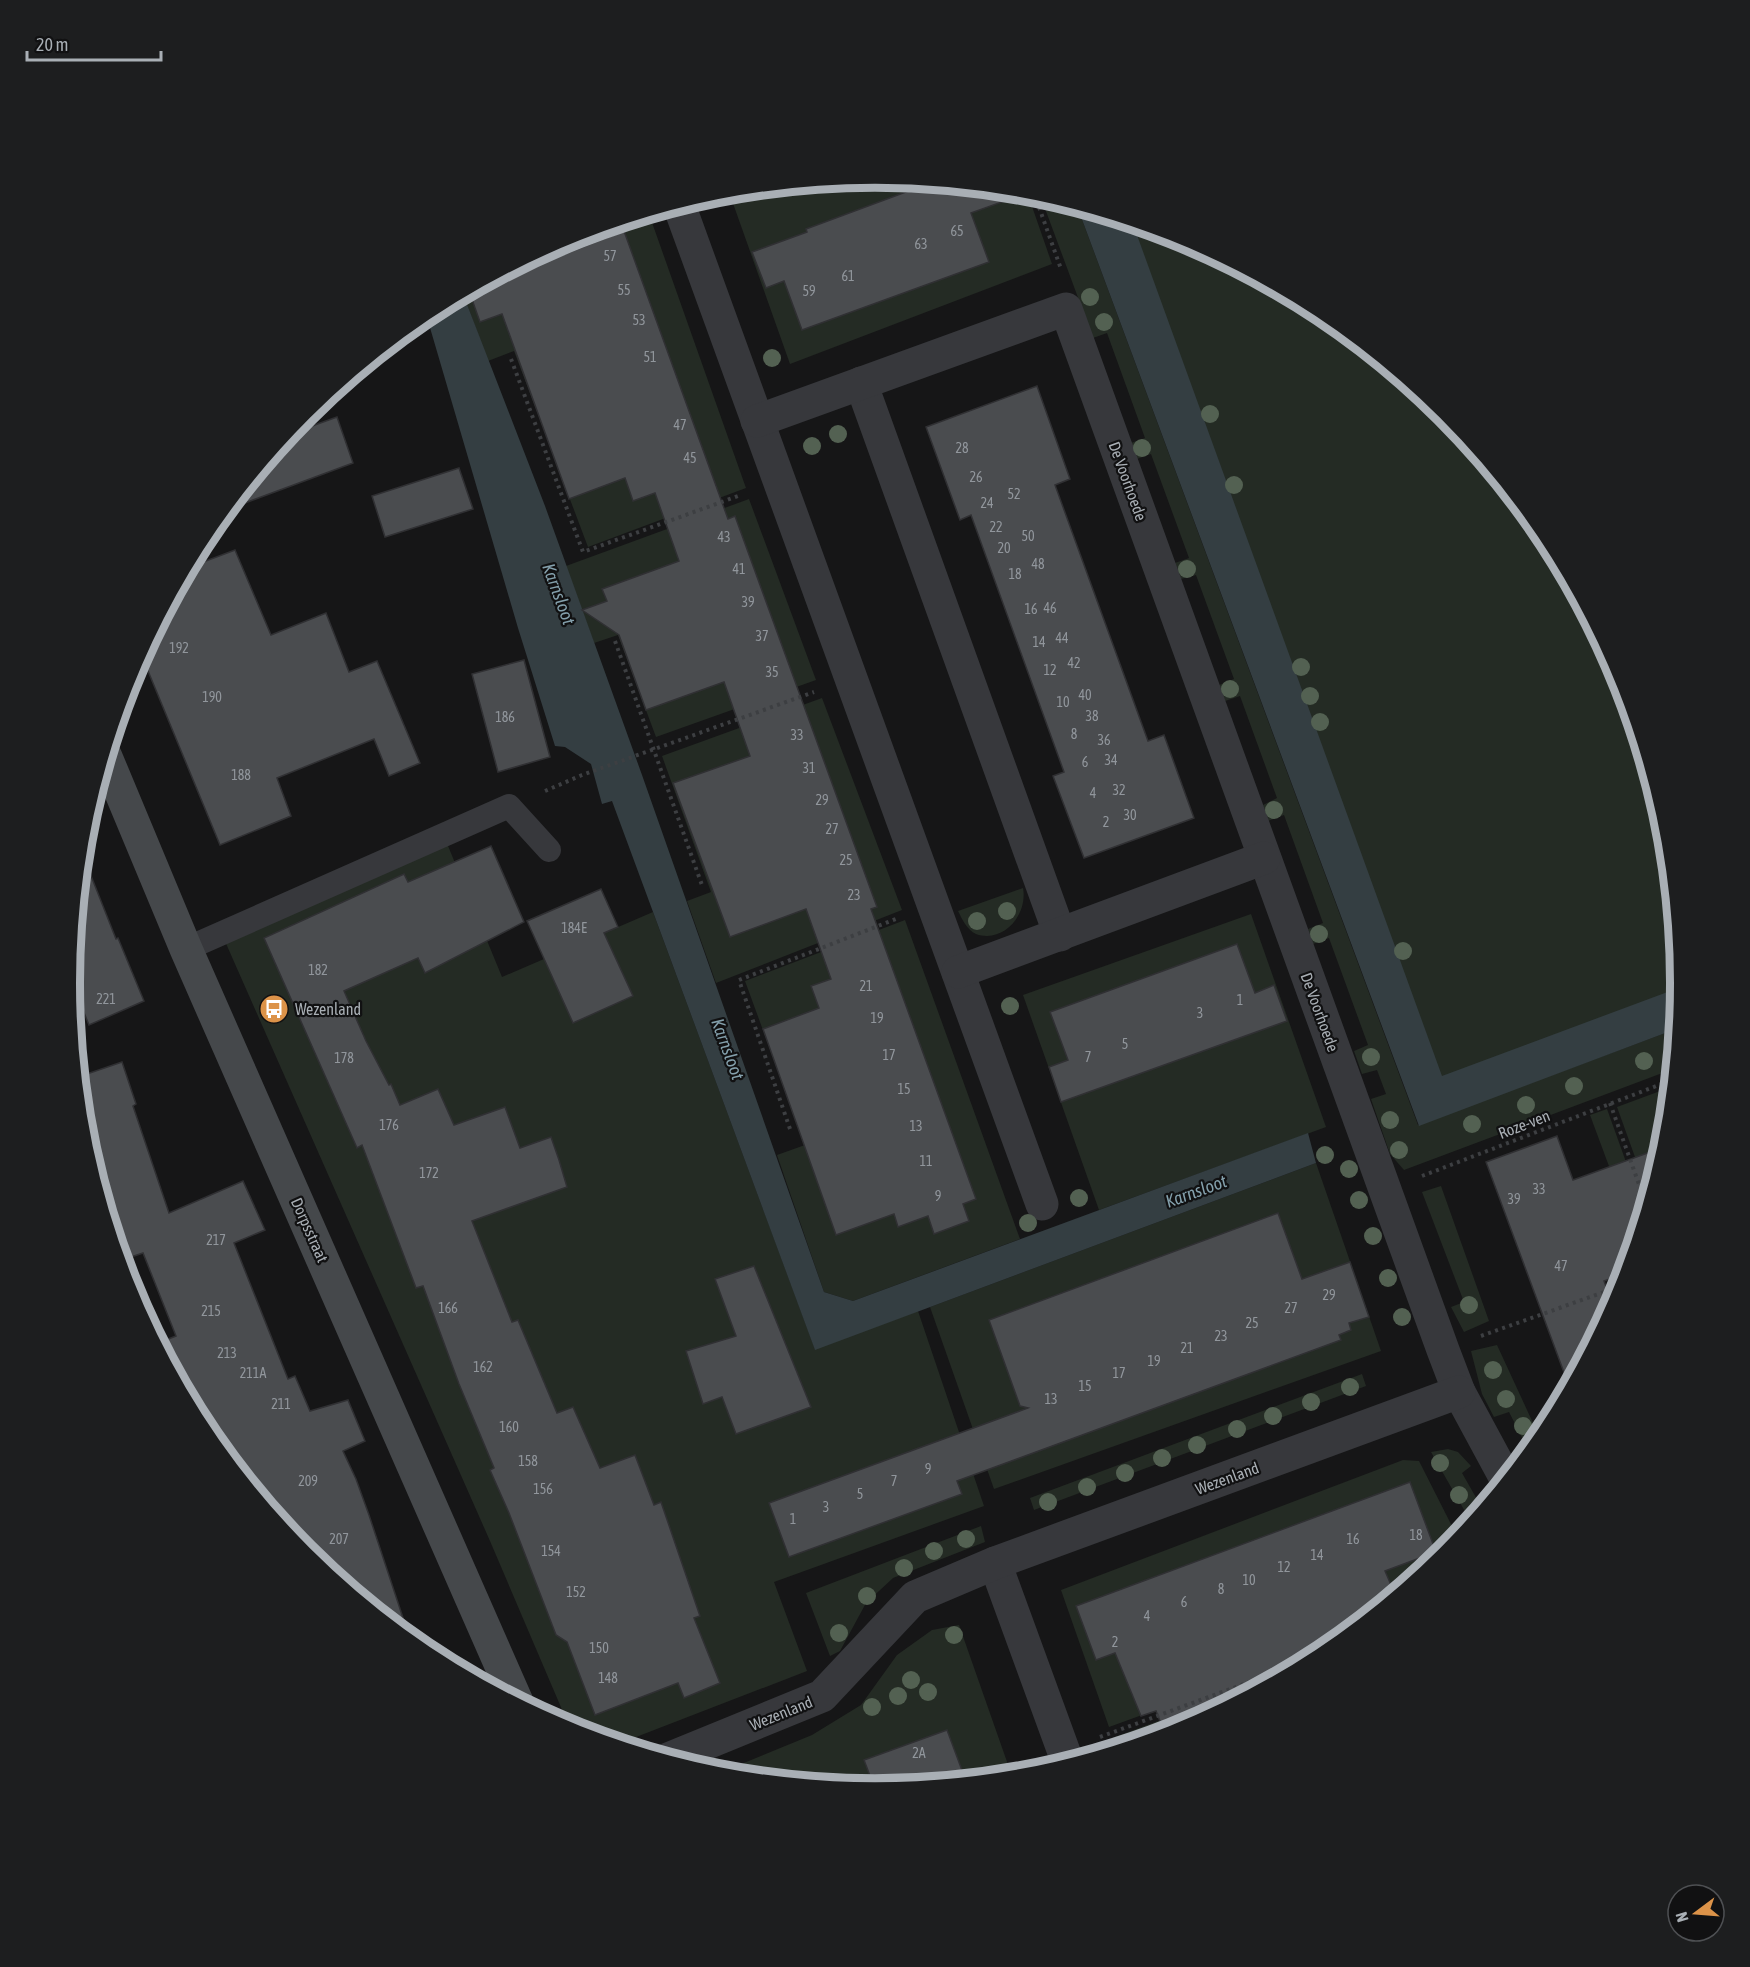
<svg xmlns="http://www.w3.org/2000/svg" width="1750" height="1967" font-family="'Asap Condensed',sans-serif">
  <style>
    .green { fill: #242b24 }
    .water { fill: #343e42 }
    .building { fill: #4a4c4f; stroke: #303033; stroke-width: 1.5 }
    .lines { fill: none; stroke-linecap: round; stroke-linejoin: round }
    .path { stroke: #3d3f42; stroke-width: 4; stroke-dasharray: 3 4.5; stroke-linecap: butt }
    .lane { stroke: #37383c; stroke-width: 24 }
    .street { stroke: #37383c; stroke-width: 33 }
    .secondary { stroke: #45484b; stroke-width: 33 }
    .tree { fill: #536152 }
    .labels { text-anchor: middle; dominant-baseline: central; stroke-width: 4.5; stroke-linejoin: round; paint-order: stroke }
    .number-label { font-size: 14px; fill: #91969c }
    .street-label { font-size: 16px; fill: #a9afb5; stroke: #111112 }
    .poi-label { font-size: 16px; fill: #a9afb5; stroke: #111112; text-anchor: start }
    .water-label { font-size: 18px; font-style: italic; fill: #84a0ac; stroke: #111112 }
    .rim { fill: none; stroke: #a9afb5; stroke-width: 8 }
  </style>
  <rect width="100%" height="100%" fill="#161617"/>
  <g class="green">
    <polygon points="875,178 1027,192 1052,264 790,364 729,192"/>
    <polygon points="1040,195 1077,206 1418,1125 1676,1029 1673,1069 1404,1170 1390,1154 1371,1099 1386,1094 1377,1070 1362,1074 1354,1051 1368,1045 1329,938 1313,944 1308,929 1323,923 1284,815 1268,821 1263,805 1277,798 1240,696 1225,701 1219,685 1234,679 1196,575 1181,579 1175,563 1189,558 1151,454 1137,459 1131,443 1145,438 1107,333 1093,338"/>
    <polygon points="649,214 746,488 588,547 514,351 488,361 463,294 567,239"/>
    <polygon points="1100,214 1184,239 1323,314 1445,414 1545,536 1620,675 1666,827 1681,984 1679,1008 1427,1097"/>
    <polygon points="749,499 816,680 656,737 618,635 594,643 566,566"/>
    <polygon points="822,698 902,910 716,983 687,901 711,892 662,756"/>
    <polygon points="446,841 502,977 653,912 815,1349 918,1311 984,1506 774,1582 807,1671 618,1744 573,1730 569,1726 490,1541 224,939"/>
    <path d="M1023,888C1028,914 1004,944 976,934C967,930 962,919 958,911Z"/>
    <polygon points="1251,914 1326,1127 1099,1210 1023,995"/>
    <polygon points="905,920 1020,1239 853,1301 824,1292 777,1155 805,1145 745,981"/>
    <polygon points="1671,1087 1665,1141 1649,1196 1617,1107"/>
    <polygon points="1607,1109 1644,1212 1636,1239 1590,1115"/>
    <polygon points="1316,1163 1381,1351 994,1489 930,1307"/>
    <polygon points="1441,1186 1489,1321 1464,1332 1451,1307 1464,1302 1422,1192"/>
    <polygon points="1497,1345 1540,1438 1529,1451 1509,1412 1494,1417 1482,1394 1471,1351"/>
    <polygon points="1362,1374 1366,1386 1034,1510 1030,1498"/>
    <polygon points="1448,1449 1458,1452 1471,1466 1462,1473 1482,1508 1471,1522 1431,1452"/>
    <polygon points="1403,1460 1419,1461 1458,1538 1445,1554 1332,1646 1109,1727 1061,1590"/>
    <polygon points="981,1526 985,1542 893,1578 866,1603 840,1651 830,1656 806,1593"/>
    <polygon points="959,1625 1012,1776 875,1789 717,1774 812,1735 861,1705 897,1655 932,1630"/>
    <polygon points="1283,1675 1183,1728 1116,1749 1112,1738"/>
  </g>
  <g class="water">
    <polygon points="1077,206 1133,224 1442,1076 1681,987 1676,1029 1419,1126"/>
    <polygon points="463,294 545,506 642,775 824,1292 853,1301 1308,1133 1316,1163 815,1350 612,801 602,804 591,764 565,747 555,746 518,628 426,314"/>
  </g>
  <g class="building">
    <polygon points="930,183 1027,193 971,213 989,262 802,330 784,281 766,288 752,252 807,232 806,229"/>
    <polygon points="624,231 728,519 735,516 772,618 877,907 871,909 976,1199 963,1204 969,1221 934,1234 928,1216 898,1227 894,1214 836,1235 763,1029 819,1008 811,986 831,979 806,909 730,937 673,783 750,756 724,682 646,710 619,635 582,610 607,601 602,589 679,561 655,493 633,501 625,478 569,499 502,314 480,322 469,291"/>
    <polygon points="1037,386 1070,479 1055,485 1148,741 1164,735 1194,818 1084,858 1053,776 1064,772 971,515 960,520 926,427"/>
    <polygon points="337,417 353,463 226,510 287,435"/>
    <polygon points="459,468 473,509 385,537 372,496"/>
    <polygon points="235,550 271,635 326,613 349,672 377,661 420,763 389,776 374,739 277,778 291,816 220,845 141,654 187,568"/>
    <polygon points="524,660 550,757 498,772 472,674"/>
    <polygon points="491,846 524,922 425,973 418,958 344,991 366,1041 389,1085 391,1084 400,1105 438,1089 454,1125 505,1107 520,1148 551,1137 559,1160 567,1187 472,1221 512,1322 518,1320 557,1413 573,1407 600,1468 635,1455 654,1505 661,1502 700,1616 694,1618 720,1683 684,1698 678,1683 595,1715 567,1642 556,1635 509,1513 490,1470 494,1468 459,1384 423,1286 416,1288 362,1145 357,1148 264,938 404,874 408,882"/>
    <polygon points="82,853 116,939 118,938 144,1001 89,1025 70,978"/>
    <polygon points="601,889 618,927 604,933 633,996 573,1023 527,921"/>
    <polygon points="1237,944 1255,993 1274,985 1287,1021 1061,1102 1049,1067 1068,1060 1050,1012"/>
    <polygon points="122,1062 136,1104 133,1106 169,1213 243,1181 265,1230 234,1243 288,1379 295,1376 310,1411 348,1400 365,1441 343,1451 356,1479 369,1515 410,1639 305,1553 205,1431 158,1343 176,1336 143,1253 128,1258 84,1140 78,1077"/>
    <polygon points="1557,1136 1573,1180 1664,1147 1625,1274 1604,1281 1613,1305 1569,1386 1486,1162"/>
    <polygon points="1278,1213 1302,1279 1350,1262 1369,1317 1349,1323 1351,1330 1339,1335 1341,1340 957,1481 962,1494 789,1557 769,1503 1028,1408 1020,1406 989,1320"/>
    <polygon points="754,1266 811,1407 736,1434 722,1397 703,1404 686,1351 736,1336 715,1279"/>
    <polygon points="1410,1482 1436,1552 1385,1571 1395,1594 1323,1654 1183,1728 1165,1734 1156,1711 1141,1716 1115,1653 1096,1660 1076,1606"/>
    <polygon points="947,1730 966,1781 875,1789 864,1760"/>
  </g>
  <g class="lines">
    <g class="path">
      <polyline points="1034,193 1061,269"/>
      <polyline points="511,359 583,552 741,495"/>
      <polyline points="615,641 703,888"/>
      <polyline points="545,791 582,775 814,692"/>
      <polyline points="1610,1103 1646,1204"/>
      <polyline points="790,1129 739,980 896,919"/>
      <polyline points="1422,1176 1672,1080"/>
      <polyline points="1481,1336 1621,1286"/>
      <polyline points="1100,1737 1312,1659"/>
    </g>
    <polyline class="lane" points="186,949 509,806 549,850"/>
    <g class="street">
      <polyline points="679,205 1042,1204"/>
      <polyline points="861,383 1060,935"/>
      <polyline points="757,421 1066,309 1443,1350 1459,1392 1506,1479"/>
      <polyline points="958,972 1264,858"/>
      <polyline points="995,1563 1068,1763"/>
      <polyline points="668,1759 822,1696 915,1597 995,1563 1459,1392"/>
    </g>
    <polyline class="secondary" points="106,757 186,949 517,1702"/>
  </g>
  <g class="tree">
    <circle cx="1090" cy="297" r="9"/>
    <circle cx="1104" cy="322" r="9"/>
    <circle cx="772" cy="358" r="9"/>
    <circle cx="1210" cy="414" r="9"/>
    <circle cx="838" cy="434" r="9"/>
    <circle cx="812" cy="446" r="9"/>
    <circle cx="1142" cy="448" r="9"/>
    <circle cx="1234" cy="485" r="9"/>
    <circle cx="1187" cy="569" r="9"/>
    <circle cx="1301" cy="667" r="9"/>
    <circle cx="1230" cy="689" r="9"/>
    <circle cx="1310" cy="696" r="9"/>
    <circle cx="1320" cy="722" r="9"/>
    <circle cx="1274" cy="810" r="9"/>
    <circle cx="1007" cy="911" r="9"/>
    <circle cx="977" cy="921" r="9"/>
    <circle cx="1319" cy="934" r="9"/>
    <circle cx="1403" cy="951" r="9"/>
    <circle cx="1010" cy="1006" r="9"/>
    <circle cx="1371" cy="1057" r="9"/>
    <circle cx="1644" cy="1061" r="9"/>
    <circle cx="1574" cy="1086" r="9"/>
    <circle cx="1526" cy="1105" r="9"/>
    <circle cx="1390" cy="1120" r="9"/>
    <circle cx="1472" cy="1124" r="9"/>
    <circle cx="1399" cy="1150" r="9"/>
    <circle cx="1325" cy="1155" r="9"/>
    <circle cx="1349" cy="1169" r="9"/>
    <circle cx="1079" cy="1198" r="9"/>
    <circle cx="1359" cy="1200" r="9"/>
    <circle cx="1028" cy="1223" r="9"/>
    <circle cx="1373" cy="1236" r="9"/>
    <circle cx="1388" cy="1278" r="9"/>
    <circle cx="1469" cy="1305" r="9"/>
    <circle cx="1402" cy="1317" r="9"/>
    <circle cx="1493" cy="1370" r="9"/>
    <circle cx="1350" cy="1387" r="9"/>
    <circle cx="1506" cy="1399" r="9"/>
    <circle cx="1311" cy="1402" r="9"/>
    <circle cx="1273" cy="1416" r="9"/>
    <circle cx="1523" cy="1426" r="9"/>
    <circle cx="1237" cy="1429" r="9"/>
    <circle cx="1197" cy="1445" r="9"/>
    <circle cx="1162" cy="1458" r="9"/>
    <circle cx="1440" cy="1463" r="9"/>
    <circle cx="1125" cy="1473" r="9"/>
    <circle cx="1087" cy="1487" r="9"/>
    <circle cx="1459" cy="1495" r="9"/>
    <circle cx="1048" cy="1502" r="9"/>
    <circle cx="966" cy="1539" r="9"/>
    <circle cx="934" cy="1551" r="9"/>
    <circle cx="904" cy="1568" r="9"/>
    <circle cx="867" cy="1596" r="9"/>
    <circle cx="839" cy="1633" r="9"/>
    <circle cx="954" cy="1635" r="9"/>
    <circle cx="911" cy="1680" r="9"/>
    <circle cx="928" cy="1692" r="9"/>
    <circle cx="898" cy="1696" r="9"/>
    <circle cx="872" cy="1707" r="9"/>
  </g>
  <defs>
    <g id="bus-disc" transform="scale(1.5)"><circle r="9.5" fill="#dc9349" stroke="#111112"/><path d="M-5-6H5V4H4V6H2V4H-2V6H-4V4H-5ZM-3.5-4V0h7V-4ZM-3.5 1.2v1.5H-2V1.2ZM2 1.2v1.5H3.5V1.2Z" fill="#fff"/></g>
  </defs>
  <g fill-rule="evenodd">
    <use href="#bus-disc" x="274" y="1009"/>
  </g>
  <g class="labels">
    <g class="number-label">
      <text x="957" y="231">65</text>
      <text x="921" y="244">63</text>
      <text x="610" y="256">57</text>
      <text x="848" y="276">61</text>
      <text x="624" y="290">55</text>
      <text x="809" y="291">59</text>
      <text x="639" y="320">53</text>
      <text x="650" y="357">51</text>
      <text x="680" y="425">47</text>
      <text x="962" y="448">28</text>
      <text x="690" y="458">45</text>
      <text x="976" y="477">26</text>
      <text x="1014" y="494">52</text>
      <text x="987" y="503">24</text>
      <text x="996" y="527">22</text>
      <text x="1028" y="536">50</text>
      <text x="724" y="537">43</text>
      <text x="1004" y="548">20</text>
      <text x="1038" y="564">48</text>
      <text x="739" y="569">41</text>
      <text x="1015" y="574">18</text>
      <text x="748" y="602">39</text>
      <text x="1050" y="608">46</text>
      <text x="1031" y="609">16</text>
      <text x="762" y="636">37</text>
      <text x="1062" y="638">44</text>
      <text x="1039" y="642">14</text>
      <text x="179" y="648">192</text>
      <text x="1074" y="663">42</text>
      <text x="1050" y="670">12</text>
      <text x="772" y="672">35</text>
      <text x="1085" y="695">40</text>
      <text x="212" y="697">190</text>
      <text x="1063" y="702">10</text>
      <text x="1092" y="716">38</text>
      <text x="505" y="717">186</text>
      <text x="1074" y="734">8</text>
      <text x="797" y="735">33</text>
      <text x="1104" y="740">36</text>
      <text x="1111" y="760">34</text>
      <text x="1085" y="762">6</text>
      <text x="809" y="768">31</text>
      <text x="241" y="775">188</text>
      <text x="1119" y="790">32</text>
      <text x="1093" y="793">4</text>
      <text x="822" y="800">29</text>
      <text x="1130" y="815">30</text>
      <text x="1106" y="822">2</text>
      <text x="832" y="829">27</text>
      <text x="846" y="860">25</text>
      <text x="854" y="895">23</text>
      <text x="574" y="928">184E</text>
      <text x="318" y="970">182</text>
      <text x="866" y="986">21</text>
      <text x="106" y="999">221</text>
      <text x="1240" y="1000">1</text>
      <text x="1200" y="1013">3</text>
      <text x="877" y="1018">19</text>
      <text x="1125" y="1044">5</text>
      <text x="889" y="1055">17</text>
      <text x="1088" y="1057">7</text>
      <text x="344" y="1058">178</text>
      <text x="904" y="1089">15</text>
      <text x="389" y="1125">176</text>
      <text x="916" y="1126">13</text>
      <text x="926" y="1161">11</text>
      <text x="429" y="1173">172</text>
      <text x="1539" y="1189">33</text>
      <text x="938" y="1196">9</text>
      <text x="1514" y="1199">39</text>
      <text x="216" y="1240">217</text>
      <text x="1561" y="1266">47</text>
      <text x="1329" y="1295">29</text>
      <text x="448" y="1308">166</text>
      <text x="1291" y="1308">27</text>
      <text x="211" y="1311">215</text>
      <text x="1252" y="1323">25</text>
      <text x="1221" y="1336">23</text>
      <text x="1187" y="1348">21</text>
      <text x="227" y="1353">213</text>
      <text x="1154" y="1361">19</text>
      <text x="483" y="1367">162</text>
      <text x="253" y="1373">211A</text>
      <text x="1119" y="1373">17</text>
      <text x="1085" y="1386">15</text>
      <text x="1051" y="1399">13</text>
      <text x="281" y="1404">211</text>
      <text x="509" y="1427">160</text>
      <text x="528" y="1461">158</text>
      <text x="928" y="1469">9</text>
      <text x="308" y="1481">209</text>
      <text x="894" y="1481">7</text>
      <text x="543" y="1489">156</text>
      <text x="860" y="1494">5</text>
      <text x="826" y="1507">3</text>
      <text x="793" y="1519">1</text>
      <text x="1416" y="1535">18</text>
      <text x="339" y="1539">207</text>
      <text x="1353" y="1539">16</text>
      <text x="551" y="1551">154</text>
      <text x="1317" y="1555">14</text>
      <text x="1284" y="1567">12</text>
      <text x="1249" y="1580">10</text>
      <text x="1221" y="1589">8</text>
      <text x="576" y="1592">152</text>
      <text x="1184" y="1602">6</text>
      <text x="1147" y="1616">4</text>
      <text x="1115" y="1642">2</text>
      <text x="599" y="1648">150</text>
      <text x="608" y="1678">148</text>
      <text x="919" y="1753">2A</text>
    </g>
    <g class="street-label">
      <text transform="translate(1128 481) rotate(70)">De Voorhoede</text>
      <text transform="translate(1320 1012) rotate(70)">De Voorhoede</text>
      <text transform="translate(1524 1124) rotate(-21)">Roze-ven</text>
      <text transform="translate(310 1230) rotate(66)">Dorpsstraat</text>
      <text transform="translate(1227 1478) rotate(-20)">Wezenland</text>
      <text transform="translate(781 1713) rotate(-22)">Wezenland</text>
    </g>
    <g class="poi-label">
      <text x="295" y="1009">Wezenland</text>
    </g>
    <g class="water-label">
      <text transform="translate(559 594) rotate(70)">Karnsloot</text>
      <text transform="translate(728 1049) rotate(70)">Karnsloot</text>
      <text transform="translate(1196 1191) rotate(-20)">Karnsloot</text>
    </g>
  </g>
  <path d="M0 0H1750V1967H0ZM80 983a795 795 0 1 1 1590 0a795 795 0 1 1-1590 0Z" fill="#1d1e1f" fill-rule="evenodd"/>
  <path class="rim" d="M80 983a795 795 0 1 1 1590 0a795 795 0 1 1-1590 0Z"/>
  <g transform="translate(1696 1913) rotate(254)"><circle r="28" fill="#111112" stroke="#4e5053" stroke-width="1.5"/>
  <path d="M0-4.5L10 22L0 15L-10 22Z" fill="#dc9349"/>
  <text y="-9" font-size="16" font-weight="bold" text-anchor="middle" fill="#a9afb5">N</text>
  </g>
  <path d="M27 51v9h134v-9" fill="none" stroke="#a9afb5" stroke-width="3"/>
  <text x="36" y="51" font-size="18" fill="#a9afb5" stroke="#111112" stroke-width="4.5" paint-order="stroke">20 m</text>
</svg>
